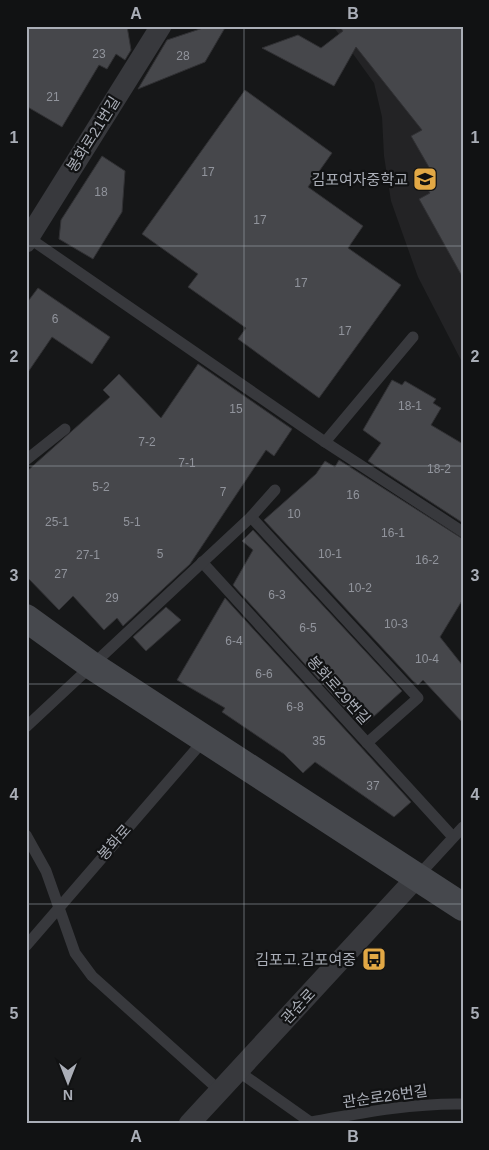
<svg xmlns="http://www.w3.org/2000/svg" width="489" height="1150" font-family="Arial,'Noto Sans KR',sans-serif">
  <style>
    .built { fill: #232325 }
    .building { fill: #46474b; stroke: #313134 }
    .lines { fill: none; stroke-linecap: round; stroke-linejoin: round }
    .lane { stroke: #38393d; stroke-width: 11 }
    .street { stroke: #38393d; stroke-width: 21 }
    .secondary { stroke: #46484d; stroke-width: 28 }
    .grid { fill: none; stroke: #aaaeb7; stroke-width: 1; stroke-opacity: 0.55 }
    .labels { text-anchor: middle; dominant-baseline: central; stroke-width: 4.5; stroke-linejoin: round; paint-order: stroke }
    .number-label { font-size: 12px; fill: #91949c }
    .street-label { font-size: 15px; fill: #aaaeb7; stroke: #111213 }
    .poi-label { font-size: 15px; fill: #aaaeb7; stroke: #111213; text-anchor: end }
    .neatline { fill: none; stroke: #aaaeb7; stroke-width: 2 }
    .grid-label { font-size: 16px; text-anchor: middle; font-weight: bold; fill: #aaaeb7 }
  </style>
  <rect width="100%" height="100%" fill="#161718"/>
  <polygon class="built" points="333,26 463,26 463,364 418,277 391,201 384,156 382,117 374,83"/>
  <g class="building">
    <polygon points="26,26 127,26 131,50 125,60 116,54 107,69 99,65 62,127 26,106"/>
    <polygon points="209,26 226,26 205,62 138,89 167,40"/>
    <polygon points="339,26 463,26 463,278 419,199 430,193 419,175 430,169 411,136 422,130 356,47 334,86 262,48 298,35 321,48 343,31"/>
    <polygon points="245,90 332,153 308,187 363,226 348,248 401,285 319,398 238,339 246,328 188,287 198,274 142,234"/>
    <polygon points="102,156 125,171 122,212 93,259 59,239 61,220"/>
    <polygon points="38,288 110,337 92,364 52,337 26,375 26,304"/>
    <polygon points="198,364 292,429 274,456 266,450 190,564 123,626 117,618 104,630 73,596 59,610 26,576 26,472 110,397 103,390 119,374 161,418"/>
    <polygon points="392,380 402,385 405,381 436,399 433,403 441,408 431,425 463,444 463,523 368,461 381,443 363,430"/>
    <polygon points="339,460 463,539 463,599 440,637 463,666 463,723 423,680 418,685 413,681 264,520 316,474 325,461 335,467"/>
    <polygon points="253,530 402,691 362,727 233,585 253,550 242,541"/>
    <polygon points="225,598 411,802 394,817 315,762 303,773 284,754 222,712 225,708 177,680"/>
    <polygon points="166,607 181,620 146,651 133,637"/>
  </g>
  <g class="lines">
    <g class="lane">
      <polyline points="29,238 325,442 463,532"/>
      <polyline points="325,442 413,337"/>
      <polyline points="26,460 65,429"/>
      <polyline points="251,517 418,698 367,743"/>
      <polyline points="202,562 453,837"/>
      <polyline points="26,727 251,517 275,490"/>
      <polyline points="26,835 46,871 75,953 92,976 219,1090"/>
      <polyline points="417,877 463,827"/>
      <polyline points="26,946 204,740"/>
      <polyline points="238,1071 313,1124"/>
      <path d="M311,1122C361,1113 412,1103 463,1104"/>
    </g>
    <g class="street">
      <polyline points="26,242 161,26"/>
      <polyline points="189,1124 417,877"/>
    </g>
    <polyline class="secondary" points="26,618 91,665 463,907"/>
  </g>
  <path class="grid" d="M244,26V1124M26,246H463M26,466H463M26,684H463M26,904H463"/>
  <defs>
    <g id="school-square" transform="scale(1.25)"><rect x="-9" y="-9" width="18" height="18" rx="4" fill="#e2a845" stroke="#111213"/><path d="M0-5L7-2L0 1L-7-2ZM-4 1L0 2.5L4 1V4Q0 6-4 4Z" fill="#111"/></g>
    <g id="bus-square" transform="scale(1.25)"><rect x="-9" y="-9" width="18" height="18" rx="4" fill="#e2a845" stroke="#111213"/><path d="M-5-6H5V4H4V6H2V4H-2V6H-4V4H-5ZM-3.5-4V0h7V-4ZM-3.5 1.2v1.5H-2V1.2ZM2 1.2v1.5H3.5V1.2Z" fill="#111"/></g>
  </defs>
  <g fill-rule="evenodd">
    <use href="#school-square" x="425" y="179"/>
    <use href="#bus-square" x="374" y="959"/>
  </g>
  <g class="labels">
    <g class="number-label">
      <text x="99" y="54">23</text>
      <text x="183" y="56">28</text>
      <text x="53" y="97">21</text>
      <text x="208" y="172">17</text>
      <text x="101" y="192">18</text>
      <text x="260" y="220">17</text>
      <text x="301" y="283">17</text>
      <text x="55" y="319">6</text>
      <text x="345" y="331">17</text>
      <text x="410" y="406">18-1</text>
      <text x="236" y="409">15</text>
      <text x="147" y="442">7-2</text>
      <text x="187" y="463">7-1</text>
      <text x="439" y="469">18-2</text>
      <text x="101" y="487">5-2</text>
      <text x="223" y="492">7</text>
      <text x="353" y="495">16</text>
      <text x="294" y="514">10</text>
      <text x="57" y="522">25-1</text>
      <text x="132" y="522">5-1</text>
      <text x="393" y="533">16-1</text>
      <text x="160" y="554">5</text>
      <text x="330" y="554">10-1</text>
      <text x="88" y="555">27-1</text>
      <text x="427" y="560">16-2</text>
      <text x="61" y="574">27</text>
      <text x="360" y="588">10-2</text>
      <text x="277" y="595">6-3</text>
      <text x="112" y="598">29</text>
      <text x="396" y="624">10-3</text>
      <text x="308" y="628">6-5</text>
      <text x="234" y="641">6-4</text>
      <text x="427" y="659">10-4</text>
      <text x="264" y="674">6-6</text>
      <text x="295" y="707">6-8</text>
      <text x="319" y="741">35</text>
      <text x="373" y="786">37</text>
    </g>
    <g class="street-label">
      <text transform="translate(93 134) rotate(-58)">봉화로21번길</text>
      <text transform="translate(339 690) rotate(48)">봉화로29번길</text>
      <text transform="translate(114 842) rotate(-49)">봉화로</text>
      <text transform="translate(298 1006) rotate(-47)">관순로</text>
      <text transform="translate(385 1096) rotate(-8)">관순로26번길</text>
    </g>
    <g class="poi-label">
      <text x="408" y="179">김포여자중학교</text>
      <text x="356" y="959">김포고.김포여중</text>
    </g>
  </g>
  <rect width="489" height="1150" fill="none" stroke="#111213" stroke-width="55"/>
  <g transform="translate(68 1082) rotate(180)" stroke="#111213" stroke-width="4" paint-order="stroke">
  <path d="M0-4L9 19L0 12L-9 19Z" fill="#aaaeb7"/>
  <text y="-8" font-size="14" font-weight="bold" text-anchor="middle" fill="#aaaeb7">N</text>
  </g>
  <rect x="28" y="28" width="434" height="1094" class="neatline"/>
  <g class="grid-label">
    <text x="136" y="19">A</text>
    <text x="353" y="19">B</text>
    <text x="14" y="143">1</text>
    <text x="475" y="143">1</text>
    <text x="14" y="362">2</text>
    <text x="475" y="362">2</text>
    <text x="14" y="581">3</text>
    <text x="475" y="581">3</text>
    <text x="14" y="800">4</text>
    <text x="475" y="800">4</text>
    <text x="14" y="1019">5</text>
    <text x="475" y="1019">5</text>
    <text x="136" y="1142">A</text>
    <text x="353" y="1142">B</text>
  </g>
</svg>
